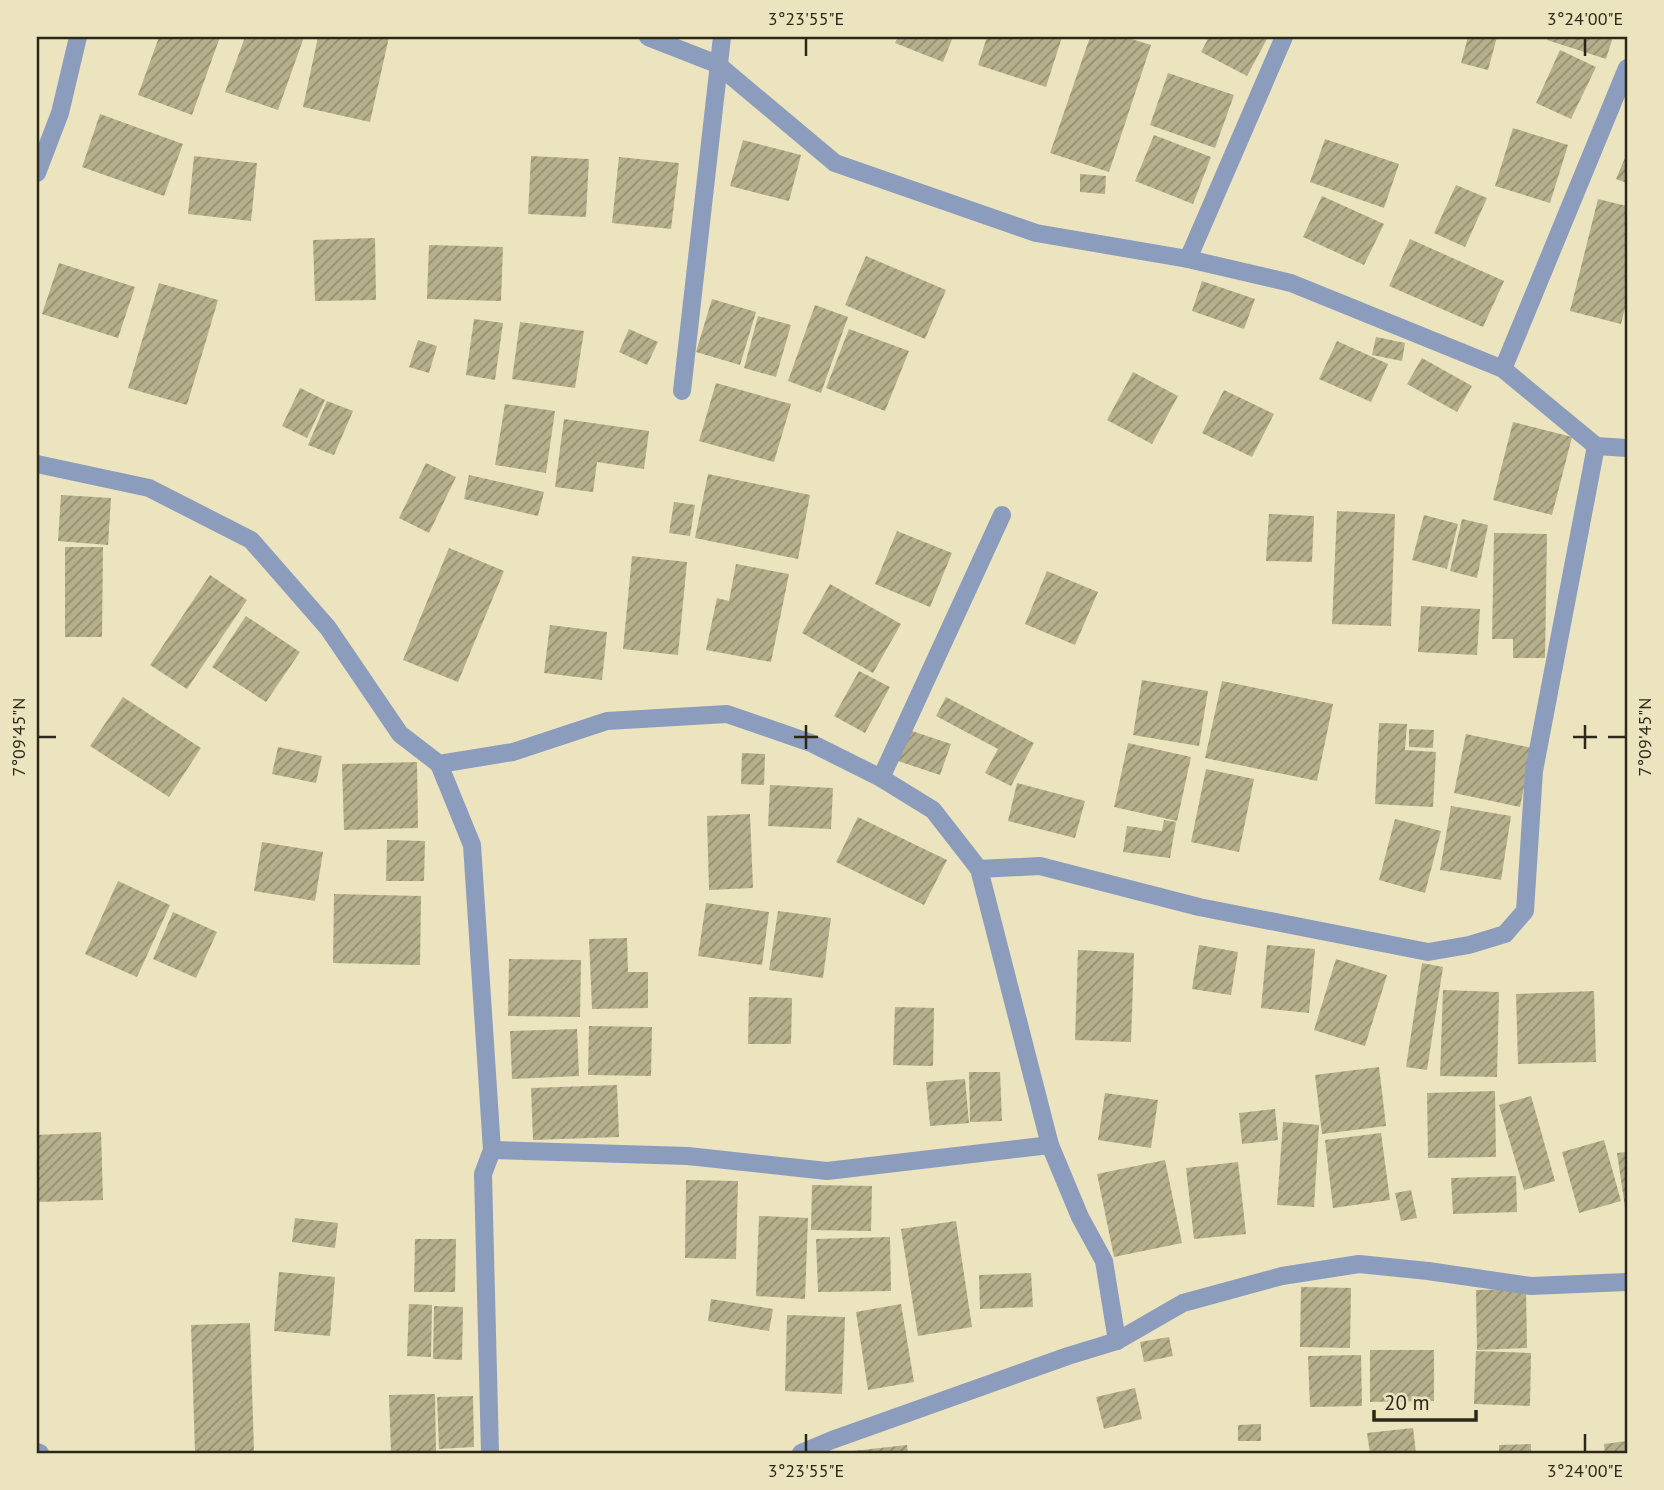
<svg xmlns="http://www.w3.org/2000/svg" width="1664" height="1490" font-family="'PT Sans',sans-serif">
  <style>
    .building { fill: url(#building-hatch) }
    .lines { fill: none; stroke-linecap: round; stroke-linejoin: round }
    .minor { stroke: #8c9cbd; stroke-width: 18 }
    .ticks { fill: none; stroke: #2b281a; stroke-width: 2.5 }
    .neatline { fill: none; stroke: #2b281a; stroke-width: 2.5 }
    .ticks-label { font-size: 18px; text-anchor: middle; fill: #2b281a }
  </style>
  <defs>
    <pattern id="building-hatch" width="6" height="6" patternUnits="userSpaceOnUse" patternTransform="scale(1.75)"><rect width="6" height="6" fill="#b6af8b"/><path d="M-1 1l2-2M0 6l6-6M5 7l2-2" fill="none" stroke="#948e71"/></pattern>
  </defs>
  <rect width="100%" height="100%" fill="#ebe4bf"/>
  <g class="building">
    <polygon points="159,37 220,37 192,115 138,95"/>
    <polygon points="245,37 304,37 278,110 225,92"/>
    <polygon points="318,37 389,37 370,122 303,107"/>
    <polygon points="898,37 953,37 943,62 895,43"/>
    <polygon points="987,37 1062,37 1046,87 978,65"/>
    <polygon points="1090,37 1125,37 1151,45 1109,172 1050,153"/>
    <polygon points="1209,37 1268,37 1247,76 1201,52"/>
    <polygon points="1468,37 1497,37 1488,70 1461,63"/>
    <polygon points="1549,37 1613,37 1606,59 1547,40"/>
    <polygon points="1560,50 1596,67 1571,119 1536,103"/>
    <polygon points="1168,73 1234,95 1215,148 1150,125"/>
    <polygon points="100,114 183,144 164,196 82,167"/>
    <polygon points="1513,128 1568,145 1550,203 1495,186"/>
    <polygon points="1154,135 1211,157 1193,204 1135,181"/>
    <polygon points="1325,139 1399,164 1384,208 1310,182"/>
    <polygon points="743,140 801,155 789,201 730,186"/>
    <polygon points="1627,153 1627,183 1616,179"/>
    <polygon points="194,156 257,163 251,221 188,214"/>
    <polygon points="531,156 589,159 586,217 528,214"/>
    <polygon points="619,157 679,163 671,229 612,223"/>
    <polygon points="1080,174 1106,176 1105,194 1080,192"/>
    <polygon points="1456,185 1487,198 1465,247 1434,233"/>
    <polygon points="1322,196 1384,224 1364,265 1303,237"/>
    <polygon points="1598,199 1627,206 1627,300 1621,324 1570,311"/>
    <polygon points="375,238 376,300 315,301 313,240"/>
    <polygon points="1410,239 1504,281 1483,327 1389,286"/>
    <polygon points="429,245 503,247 501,301 427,299"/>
    <polygon points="866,256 946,290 925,339 845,305"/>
    <polygon points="59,263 135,287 118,338 42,314"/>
    <polygon points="1202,281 1255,299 1244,329 1192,311"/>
    <polygon points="159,283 218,300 187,405 128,388"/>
    <polygon points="712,299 756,312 740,365 696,352"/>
    <polygon points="815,305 848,317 821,393 788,381"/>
    <polygon points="758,316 791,325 776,377 744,368"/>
    <polygon points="474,319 503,323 495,380 466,375"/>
    <polygon points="520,322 584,331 575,388 512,379"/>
    <polygon points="629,329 658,342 647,365 619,352"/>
    <polygon points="849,329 909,351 885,411 826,388"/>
    <polygon points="1376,337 1405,343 1402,361 1372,355"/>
    <polygon points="418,340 437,346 429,373 409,367"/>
    <polygon points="1337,341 1388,364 1371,402 1319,379"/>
    <polygon points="1422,358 1472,386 1457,412 1407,384"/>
    <polygon points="1133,372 1178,396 1152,444 1107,420"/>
    <polygon points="716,383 791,404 774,462 699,441"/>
    <polygon points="300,388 325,400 307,438 282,426"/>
    <polygon points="1224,390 1274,414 1252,457 1202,433"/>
    <polygon points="327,401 353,411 334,455 308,445"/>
    <polygon points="505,404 555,411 546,473 495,465"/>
    <polygon points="564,419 649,431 644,469 597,462 593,492 555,487"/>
    <polygon points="1513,422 1572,437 1552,515 1493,500"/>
    <polygon points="426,463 456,477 429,533 399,518"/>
    <polygon points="708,474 810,495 798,559 695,538"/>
    <polygon points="469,475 544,492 538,516 464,499"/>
    <polygon points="61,495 111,498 108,545 58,541"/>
    <polygon points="674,502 695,505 690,536 669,533"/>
    <polygon points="1337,511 1395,514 1391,626 1332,624"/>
    <polygon points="1269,514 1314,516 1312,562 1266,561"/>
    <polygon points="1424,515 1458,524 1447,569 1412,560"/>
    <polygon points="1462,519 1488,525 1477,578 1450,571"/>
    <polygon points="897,531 952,553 930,607 875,584"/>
    <polygon points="1494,533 1547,534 1545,658 1513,658 1513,639 1492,639"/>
    <polygon points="65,547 103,547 102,637 65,637"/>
    <polygon points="449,548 504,571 458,682 403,660"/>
    <polygon points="632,556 687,562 678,655 623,649"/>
    <polygon points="736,564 789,574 771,662 706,650 717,598 729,601"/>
    <polygon points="1047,571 1098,592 1075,645 1025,624"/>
    <polygon points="210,575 247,600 187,689 150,665"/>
    <polygon points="830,584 901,624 873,673 802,633"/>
    <polygon points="1421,606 1480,609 1477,655 1418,652"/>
    <polygon points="246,616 300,652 266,702 212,667"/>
    <polygon points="550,625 607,632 602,680 544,673"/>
    <polygon points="859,671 890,687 865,733 834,716"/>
    <polygon points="1142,680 1208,691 1199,746 1133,735"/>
    <polygon points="1222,681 1333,704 1317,781 1205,758"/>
    <polygon points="123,697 201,748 169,797 90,746"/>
    <polygon points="946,697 1034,743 1011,786 985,773 998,749 936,716"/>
    <polygon points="1379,723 1407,724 1405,750 1436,752 1433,807 1375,804"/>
    <polygon points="1409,729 1434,730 1433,748 1409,747"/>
    <polygon points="909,730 951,744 940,775 898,761"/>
    <polygon points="1466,734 1532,748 1520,807 1454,793"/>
    <polygon points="1128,743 1191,757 1177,821 1114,807"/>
    <polygon points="278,747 322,756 316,783 272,774"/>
    <polygon points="742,753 765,754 764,785 741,784"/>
    <polygon points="417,762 418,828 344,830 342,764"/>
    <polygon points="1206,769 1254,779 1239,852 1191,842"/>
    <polygon points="1017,783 1085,801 1075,838 1008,821"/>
    <polygon points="770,785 833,788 831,829 768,826"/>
    <polygon points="1451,806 1511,816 1501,880 1440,870"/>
    <polygon points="750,814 753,888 709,890 707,816"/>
    <polygon points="858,817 947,860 924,905 836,862"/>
    <polygon points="1395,819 1441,831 1425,893 1379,880"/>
    <polygon points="1164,820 1176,822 1170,858 1123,852 1127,826 1162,831"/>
    <polygon points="387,840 425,841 424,881 386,881"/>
    <polygon points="262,842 323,852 315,901 254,891"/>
    <polygon points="118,881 170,905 137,977 85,954"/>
    <polygon points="334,894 421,896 420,965 333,963"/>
    <polygon points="706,903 769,912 762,965 698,956"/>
    <polygon points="778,911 831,918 823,978 769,970"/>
    <polygon points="173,912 217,932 196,978 153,959"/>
    <polygon points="627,938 628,972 648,972 648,1008 592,1009 589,939"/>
    <polygon points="1199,945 1238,952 1231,995 1192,989"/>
    <polygon points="1267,945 1315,949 1309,1013 1261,1008"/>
    <polygon points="1078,950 1134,953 1131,1042 1075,1040"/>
    <polygon points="509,959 581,960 580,1017 508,1016"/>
    <polygon points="1336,959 1387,975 1365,1046 1314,1030"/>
    <polygon points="1422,963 1443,967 1427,1070 1406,1067"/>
    <polygon points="1443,990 1499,992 1497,1077 1440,1076"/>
    <polygon points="1594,991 1596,1062 1518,1064 1516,994"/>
    <polygon points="749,997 792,998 791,1044 748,1044"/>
    <polygon points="895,1007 934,1008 933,1066 893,1065"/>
    <polygon points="589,1026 652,1027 651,1076 588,1075"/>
    <polygon points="577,1029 579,1076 512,1079 510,1031"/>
    <polygon points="1379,1067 1386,1126 1322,1134 1315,1075"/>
    <polygon points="969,1072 1000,1072 1002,1121 970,1122"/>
    <polygon points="965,1079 969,1123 930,1126 926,1082"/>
    <polygon points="617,1085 619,1137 533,1140 531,1088"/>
    <polygon points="1495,1091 1496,1157 1428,1158 1427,1093"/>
    <polygon points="1105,1093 1158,1100 1151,1148 1098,1140"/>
    <polygon points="1531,1096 1555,1181 1524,1190 1499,1105"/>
    <polygon points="1275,1109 1278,1140 1242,1144 1239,1113"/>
    <polygon points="1283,1122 1319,1125 1314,1207 1277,1205"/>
    <polygon points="101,1132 103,1200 37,1202 37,1135"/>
    <polygon points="1381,1133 1390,1200 1333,1208 1325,1140"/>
    <polygon points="1604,1140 1621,1201 1579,1213 1562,1152"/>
    <polygon points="1627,1152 1627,1206 1625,1207 1617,1153"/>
    <polygon points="1165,1160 1182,1243 1114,1257 1097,1174"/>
    <polygon points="1238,1162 1246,1234 1194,1239 1186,1168"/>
    <polygon points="1516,1176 1517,1212 1453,1214 1451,1178"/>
    <polygon points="686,1180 738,1181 736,1259 685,1258"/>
    <polygon points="812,1185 872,1186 871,1231 811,1230"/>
    <polygon points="1411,1190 1417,1218 1401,1221 1395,1193"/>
    <polygon points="759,1216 808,1218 805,1299 756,1296"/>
    <polygon points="295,1218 338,1223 335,1248 292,1242"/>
    <polygon points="956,1221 972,1327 918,1336 901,1229"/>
    <polygon points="890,1237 891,1291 818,1292 816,1239"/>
    <polygon points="415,1239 456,1239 455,1292 414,1292"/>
    <polygon points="279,1272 335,1277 330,1336 274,1331"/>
    <polygon points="1031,1273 1033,1307 980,1309 979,1275"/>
    <polygon points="1301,1287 1351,1288 1350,1348 1300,1347"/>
    <polygon points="1526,1289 1527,1348 1477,1350 1476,1290"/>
    <polygon points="711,1299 773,1309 769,1331 708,1321"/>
    <polygon points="409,1304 432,1305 431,1357 407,1356"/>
    <polygon points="901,1304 914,1382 868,1390 856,1312"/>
    <polygon points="434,1306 463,1307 462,1360 433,1359"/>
    <polygon points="787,1315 845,1317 842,1394 785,1391"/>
    <polygon points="250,1323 254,1453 195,1453 191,1325"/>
    <polygon points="1169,1337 1173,1356 1144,1362 1140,1342"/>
    <polygon points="1370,1350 1434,1350 1434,1401 1370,1402"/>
    <polygon points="1476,1351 1531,1353 1530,1406 1474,1404"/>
    <polygon points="1361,1355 1362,1406 1310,1407 1308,1356"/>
    <polygon points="1135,1388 1142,1419 1104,1429 1096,1397"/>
    <polygon points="435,1394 436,1452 391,1453 389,1395"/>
    <polygon points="473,1396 474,1447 439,1449 437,1397"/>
    <polygon points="1261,1424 1261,1441 1238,1441 1238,1425"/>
    <polygon points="1413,1428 1416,1453 1370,1453 1367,1433"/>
    <polygon points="1627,1441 1627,1453 1605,1453 1604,1444"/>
    <polygon points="1531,1444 1531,1453 1499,1453 1499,1445"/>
    <polygon points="907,1445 908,1453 853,1453 853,1451"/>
  </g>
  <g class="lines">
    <g class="minor">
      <polyline points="648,37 717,64 835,163 1036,233 1188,259 1291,283 1503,369 1596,446 1627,448"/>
      <polyline points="37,173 60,113 78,37"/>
      <polyline points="1188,259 1284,37"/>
      <polyline points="1503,369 1627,68"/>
      <polyline points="682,391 722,37"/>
      <polyline points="37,464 149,488 251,540 328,628 400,734 439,764 513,752 607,721 727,714 811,743 881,778 933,810 979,869 1050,1145 1080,1217 1104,1261 1117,1341"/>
      <polyline points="439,764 472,845 492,1150 483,1174 490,1453"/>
      <polyline points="881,778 1002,515"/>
      <polyline points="979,869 1040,866 1199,907 1428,952 1469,945 1505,934 1525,911 1534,771 1596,446"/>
      <polyline points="492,1150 688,1156 827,1171 1050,1145"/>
      <polyline points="37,1452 40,1453"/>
      <polyline points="801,1453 832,1440 1068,1356 1117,1341 1183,1303 1282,1276 1359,1264 1428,1271 1531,1286 1627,1282"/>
    </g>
  </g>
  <path class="ticks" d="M806,38V56M1585,38V56M806,725V749M1585,725V749M38,737H56M794,737H818M1573,737H1597M1608,737H1626M806,1434V1452M1585,1434V1452"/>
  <rect width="1664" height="1490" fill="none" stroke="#ebe4bf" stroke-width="77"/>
  <path d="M1374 1410v10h102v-10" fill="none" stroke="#2b281a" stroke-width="3.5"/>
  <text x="1384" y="1410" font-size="21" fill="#2b281a" stroke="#ebe4bf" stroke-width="5" paint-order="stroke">20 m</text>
  <rect x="38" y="38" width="1588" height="1414" class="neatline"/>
  <g class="ticks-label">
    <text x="806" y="25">3°23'55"E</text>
    <text x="1585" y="25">3°24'00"E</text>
    <text transform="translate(19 737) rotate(-90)" y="6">7°09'45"N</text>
    <text transform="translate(1645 737) rotate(-90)" y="6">7°09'45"N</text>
    <text x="806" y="1477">3°23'55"E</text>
    <text x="1585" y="1477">3°24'00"E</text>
  </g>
</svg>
